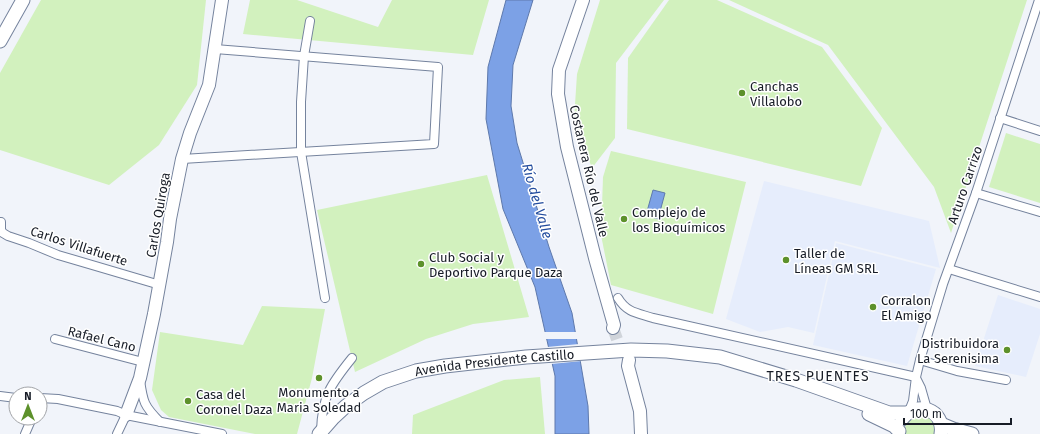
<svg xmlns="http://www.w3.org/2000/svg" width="1040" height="434" font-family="'Fira Sans',sans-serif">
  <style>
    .built { fill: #e6edfc }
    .green { fill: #d2f1be }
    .water { fill: #7ca1e6; stroke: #5e79ac }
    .pier { fill: #f1f4fa }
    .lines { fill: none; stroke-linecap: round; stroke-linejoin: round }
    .secondary-tunnel { stroke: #d0d4da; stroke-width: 12; stroke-dasharray: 12 6; stroke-linecap: butt }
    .street-casing { stroke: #75839d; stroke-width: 10 }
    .secondary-casing { stroke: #75839d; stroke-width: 14 }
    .primary-casing { stroke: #75839d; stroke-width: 15 }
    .street { stroke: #fff; stroke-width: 8 }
    .secondary { stroke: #fff; stroke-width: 12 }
    .primary { stroke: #fff; stroke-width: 13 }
    .poi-dot { fill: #5d912b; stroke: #fff; stroke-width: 1.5 }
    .labels { text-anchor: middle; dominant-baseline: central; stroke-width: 3; stroke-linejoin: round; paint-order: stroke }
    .poi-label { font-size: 13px; fill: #171c26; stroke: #fff; text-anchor: start }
    .street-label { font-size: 13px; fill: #171c26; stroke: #fff }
    .water-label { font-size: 14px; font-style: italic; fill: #244d9e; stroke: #fff }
    .neighbourhood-label { font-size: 14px; letter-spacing: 1px; fill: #171c26; stroke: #fff }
  </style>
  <rect width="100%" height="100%" fill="#f1f4fa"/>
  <g class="built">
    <polygon points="764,181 929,221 940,268 835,241 814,333 788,327 760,332 726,319"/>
    <polygon points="836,243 936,269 907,366 813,345"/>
    <polygon points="998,295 1040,309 1040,334 1026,377 975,366"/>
  </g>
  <g class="green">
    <polygon points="41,0 206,0 197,85 159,145 109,185 0,150 0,73"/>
    <polygon points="250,0 297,0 378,27 392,0 489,0 473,55 243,34"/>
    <polygon points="600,0 664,0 616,63 615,138 592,168 574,120 577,74"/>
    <polygon points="669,0 717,0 822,47 882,128 861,186 627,129 628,58"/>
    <polygon points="729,0 1027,0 951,233 934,187 828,45"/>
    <polygon points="1006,133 1040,144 1040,203 989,187"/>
    <polygon points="611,151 746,182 713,314 611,285 601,235 603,177"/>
    <polygon points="487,175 529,317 473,324 426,339 355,372 317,210"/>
    <polygon points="262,306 325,309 312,378 297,434 255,434 169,417 161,410 152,390 160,332 243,345"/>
    <polygon points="540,377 545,434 412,434 413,415 504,380"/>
    <path d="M920,414C932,418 936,421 935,434H905C903,422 911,419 920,414Z"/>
  </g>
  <g class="water">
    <polygon points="506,0 533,0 513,65 511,106 517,143 549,247 572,313 588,406 589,434 555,434 555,376 535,287 503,209 486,119 488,67"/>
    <polygon points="653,190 665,193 658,219 646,215"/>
  </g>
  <g class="pier">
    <polygon points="543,332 577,332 578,339 545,339"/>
    <polygon points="579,344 582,361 551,364 547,347"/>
  </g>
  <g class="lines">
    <polyline class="secondary-tunnel" points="613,328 624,359"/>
    <g class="street-casing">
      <g id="street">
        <polyline points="310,21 304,56 301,102 301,152 325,298"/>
        <polyline points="1000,118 1040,131"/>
        <polyline points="182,159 434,144 438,67 215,49"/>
        <polyline points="976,193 1040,212"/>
        <polyline points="1,222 1,230 3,233 8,236 29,243 58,255 160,285"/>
        <polyline points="949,269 1040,297"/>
        <path d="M618,298C627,313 638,313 653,318L916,377"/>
        <polyline points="55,339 143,362"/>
        <polyline points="920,360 957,371 1006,380"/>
        <polyline points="916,378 921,388 927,409"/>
        <path d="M140,380C143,402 144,406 160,422"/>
        <polyline points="0,396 16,398"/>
        <polyline points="40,398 58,399 117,411 126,415 222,434"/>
        <polyline points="909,411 913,401 916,377 920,360 943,284 976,193 1039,0"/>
        <path d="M321,431C322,396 331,384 352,358"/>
        <polyline points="25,434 32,418"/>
        <polyline points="117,434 126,415"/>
      </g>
    </g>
    <g class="secondary-casing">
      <g id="secondary">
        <polyline points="583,0 559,70 558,94 567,147 595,258 614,325 613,328"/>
        <polyline points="629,360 628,366 640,411 641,434"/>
        <polyline points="126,415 140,378 154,314 167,242 170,219 182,159 190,133 209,85 222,0"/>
      </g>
    </g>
    <g class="primary-casing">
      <g id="primary">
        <polyline points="0,41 23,0"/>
        <polyline points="869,414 894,426 899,431"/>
        <path d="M902,419C916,400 945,409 941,434"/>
        <polyline points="941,424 953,429 972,434"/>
        <path id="s1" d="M319,434L333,418L346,406L364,393L383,382L416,371L445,366L526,357L631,350L667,351L720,357L796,380L889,413H907"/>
      </g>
    </g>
    <use href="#street" class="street"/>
    <use href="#secondary" class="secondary"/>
    <use href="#primary" class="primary"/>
  </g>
  <g class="poi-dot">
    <circle cx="742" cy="93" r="4"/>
    <circle cx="624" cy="219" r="4"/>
    <circle cx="786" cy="260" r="4"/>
    <circle cx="421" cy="264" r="4"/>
    <circle cx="873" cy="307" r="4"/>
    <circle cx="1007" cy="350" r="4"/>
    <circle cx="319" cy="378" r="4"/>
    <circle cx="188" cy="401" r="4"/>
  </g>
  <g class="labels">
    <g class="poi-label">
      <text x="750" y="86">Canchas<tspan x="750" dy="15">Villalobo</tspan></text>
      <text x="632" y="212">Complejo de<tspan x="632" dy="15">los Bioquímicos</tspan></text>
      <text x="794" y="253">Taller de<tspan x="794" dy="15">Líneas GM SRL</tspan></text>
      <text x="429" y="257">Club Social y<tspan x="429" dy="15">Deportivo Parque Daza</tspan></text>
      <text x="881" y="300">Corralon<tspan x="881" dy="15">El Amigo</tspan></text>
      <text x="999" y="343" text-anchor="end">Distribuidora<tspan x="999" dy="15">La Serenisima</tspan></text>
      <text x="319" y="392" text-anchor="middle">Monumento a<tspan x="319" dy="15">Maria Soledad</tspan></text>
      <text x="196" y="394">Casa del<tspan x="196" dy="15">Coronel Daza</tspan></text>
    </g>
    <g class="street-label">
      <text transform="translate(589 171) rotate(77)">Costanera Río del Valle</text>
      <text transform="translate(965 185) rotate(-71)">Arturo Carrizo</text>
      <text transform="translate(158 215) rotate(-80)">Carlos Quiroga</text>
      <text transform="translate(79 246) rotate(18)">Carlos Villafuerte</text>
      <text transform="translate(102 339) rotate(14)">Rafael Cano</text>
      <text stroke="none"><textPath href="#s1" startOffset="197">Avenida Presidente Castillo</textPath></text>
    </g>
    <g class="water-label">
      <text transform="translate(537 201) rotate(74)">Río del Valle</text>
    </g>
    <g class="neighbourhood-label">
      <text x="818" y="376">TRES PUENTES</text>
    </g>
  </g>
  <g transform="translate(28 406)"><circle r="19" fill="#ffffff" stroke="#a2a4a8"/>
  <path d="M0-3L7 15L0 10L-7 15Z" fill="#5d912b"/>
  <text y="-6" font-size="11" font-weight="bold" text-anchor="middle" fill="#171c26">N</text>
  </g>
  <path d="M904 418v6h107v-6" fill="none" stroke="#171c26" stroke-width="2"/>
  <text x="910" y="418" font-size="12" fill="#171c26" stroke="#ffffff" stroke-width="3" paint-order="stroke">100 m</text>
</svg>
